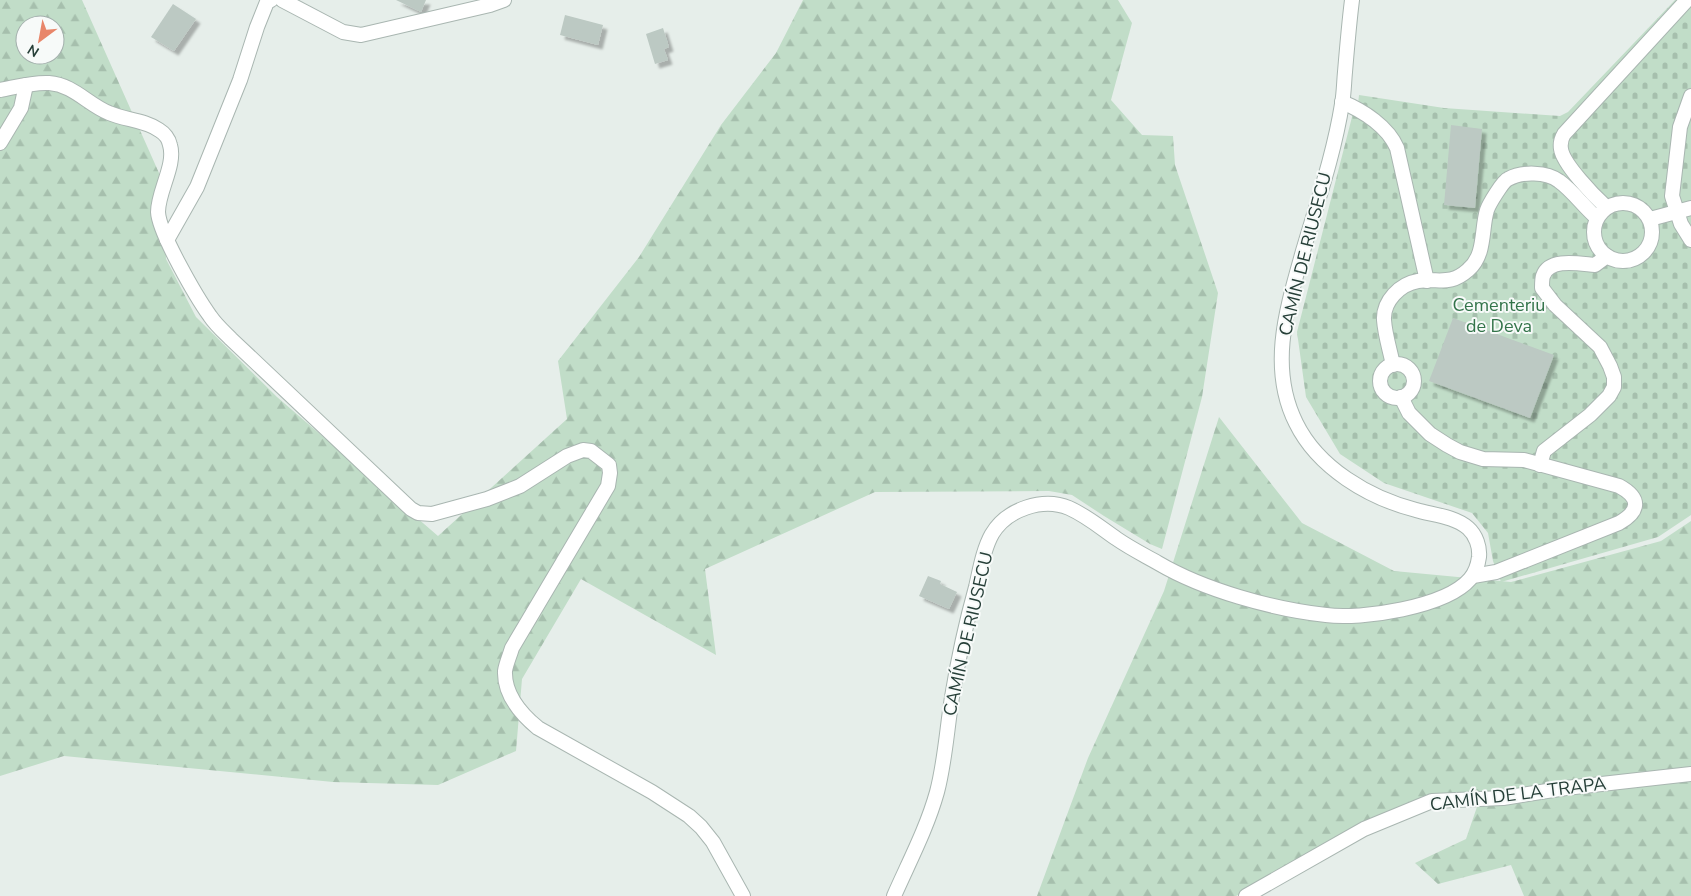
<svg xmlns="http://www.w3.org/2000/svg" width="1691" height="896" font-family="'Nunito Sans',sans-serif">
  <style>
    .forest { fill: url(#forest-firs); fill-rule: evenodd }
    .cemetery { fill: url(#cemetery-stones) }
    .building { fill: #bcc9c3; filter: url(#shadow) }
    .lines { fill: none; stroke-linecap: round; stroke-linejoin: round }
    .minor-casing { stroke: #a9b6b1; stroke-width: 16 }
    .minor { stroke: #fff; stroke-width: 14 }
    .labels { text-anchor: middle; dominant-baseline: central; stroke-width: 4; stroke-linejoin: round; paint-order: stroke }
    .street-label { font-size: 18px; fill: #263f38; stroke: #f7faf9 }
    .park-label { font-size: 18px; fill: #33744a; stroke: #f7faf9 }
  </style>
  <defs>
    <pattern id="forest-firs" width="22" height="20" patternUnits="userSpaceOnUse" patternTransform="scale(1.25)"><rect width="22" height="20" fill="#c1ddc8"/><path d="M5 1l3.5 6h-7zM16 11l3.5 6h-7z" fill="#a6bfad"/></pattern>
    <pattern id="cemetery-stones" width="16" height="16" patternUnits="userSpaceOnUse" patternTransform="scale(1.25)"><rect width="16" height="16" fill="#c1ddc8"/><path d="M2 7V4a2 2 0 0 1 4 0v3zM10 15v-3a2 2 0 0 1 4 0v3z" fill="#a6bfad"/></pattern>
    <filter id="shadow"><feDropShadow dx="4.5" dy="4.5" stdDeviation="1" flood-color="#0004"/></filter>
  </defs>
  <rect width="100%" height="100%" fill="#e6eeea"/>
  <g class="forest">
    <path d="M0,0H82L163,182L166,259L196,317L277,397L438,536L567,419L558,361L639,257L721,125L776,53L803,0H1118L1132,23L1111,100L1142,135L1173,136L1175,165L1218,293L1202,397L1162,549L1150,544L1104,516L1072,495L1049,491L875,492L705,569L716,655L581,579L522,679L516,751L438,785L333,782L64,756L0,776ZM25,25H55V55H25Z"/>
    <polygon points="1219,417 1302,523 1394,571 1511,582 1661,541 1691,521 1691,896 1524,896 1511,865 1438,884 1415,863 1466,839 1479,801 1431,799 1379,820 1236,896 1037,896 1088,758 1164,591"/>
  </g>
  <polygon class="cemetery" points="1675,0 1691,0 1691,515 1658,537 1501,582 1493,561 1488,533 1472,513 1384,483 1340,454 1306,397 1297,332 1353,113 1357,114 1359,95 1444,108 1560,116 1568,112"/>
  <g class="building">
    <polygon points="396,0 426,0 421,12"/>
    <polygon points="173,4 196,19 174,51 151,37"/>
    <polygon points="565,15 603,25 598,45 560,35"/>
    <polygon points="663,28 669,47 664,49 668,60 655,64 646,34"/>
    <polygon points="1451,125 1482,129 1475,208 1444,205"/>
    <polygon points="1453,318 1554,355 1530,418 1429,381"/>
    <polygon points="928,576 941,581 940,584 957,592 949,609 919,596"/>
  </g>
  <g class="lines">
    <g class="minor-casing">
      <g id="minor">
        <polyline points="282,0 343,32 361,35 490,5 504,0"/>
        <path d="M0,90C16,87 33,82 49,83C74,85 87,104 109,113C125,120 145,120 159,130C164,133 169,139 170,145C176,165 158,191 158,212C159,233 197,298 210,316C216,325 224,332 231,339L411,509L418,513L432,514L487,499L520,486L567,456L583,450L591,451L609,465L610,473L608,486L512,648C510,655 506,664 505,671C504,695 521,714 538,728L652,792L689,816L701,827L713,842L743,896"/>
        <polyline points="1691,96 1680,127 1672,196 1681,224 1691,240"/>
        <path d="M1342,102C1364,111 1388,127 1397,148L1427,281"/>
        <polyline points="0,143 21,108 26,85"/>
        <circle cx="1623" cy="232" r="29"/>
        <path d="M1606,207C1594,196 1563,164 1561,149C1560,143 1561,139 1564,134L1687,0"/>
        <polyline points="1650,219 1691,208"/>
        <polyline points="167,240 197,187 240,80 257,27 267,2 271,0"/>
        <circle cx="1397" cy="381" r="17"/>
        <path d="M1393,365C1390,350 1385,335 1384,320C1383,301 1400,284 1418,281C1439,278 1450,286 1468,270C1486,255 1481,229 1487,210C1489,204 1503,181 1508,179C1522,171 1547,172 1559,181C1573,191 1584,207 1597,218"/>
        <path d="M1401,397L1409,413L1430,434L1447,445L1460,452L1483,459L1524,460L1619,486C1641,498 1640,511 1619,523L1496,572L1473,576"/>
        <path d="M1540,465L1544,451L1590,415L1609,396L1614,387V377L1610,366L1600,347L1555,305L1542,288C1542,284 1542,279 1543,276C1549,257 1581,264 1595,265L1607,256"/>
        <path d="M894,896C909,862 927,828 937,792C945,762 947,728 952,697C958,660 966,623 976,587C980,570 983,550 992,534C1007,509 1043,497 1069,508C1087,516 1101,528 1117,539C1130,548 1144,555 1158,563C1204,590 1272,609 1326,615C1361,620 1446,607 1470,579C1475,573 1478,565 1479,557C1480,547 1476,535 1468,528C1454,516 1433,515 1416,510C1369,498 1318,468 1296,423C1268,367 1287,308 1303,251C1317,203 1334,154 1342,104C1344,93 1344,82 1345,72C1347,48 1349,24 1352,0"/>
        <polyline points="1246,896 1364,829 1432,801 1503,798 1566,788 1691,774"/>
      </g>
    </g>
    <use href="#minor" class="minor"/>
  </g>
  <g class="labels">
    <g class="street-label">
      <text transform="translate(1305 254) rotate(-76)">CAMÍN DE RIUSECU</text>
      <text transform="translate(968 634) rotate(-77)">CAMÍN DE RIUSECU</text>
      <text transform="translate(1518 794) rotate(-7)">CAMÍN DE LA TRAPA</text>
    </g>
    <g class="park-label">
      <text x="1499" y="305">Cementeriu<tspan x="1499" dy="21">de Deva</tspan></text>
    </g>
  </g>
  <g transform="translate(40 40) rotate(212)"><circle r="24" fill="#f7faf9" stroke="#a3afac"/>
  <path d="M0-4L9 19L0 12L-9 19Z" fill="#e8866a"/>
  <text y="-8" font-size="14" font-weight="bold" text-anchor="middle" fill="#263f38">N</text>
  </g>
</svg>
